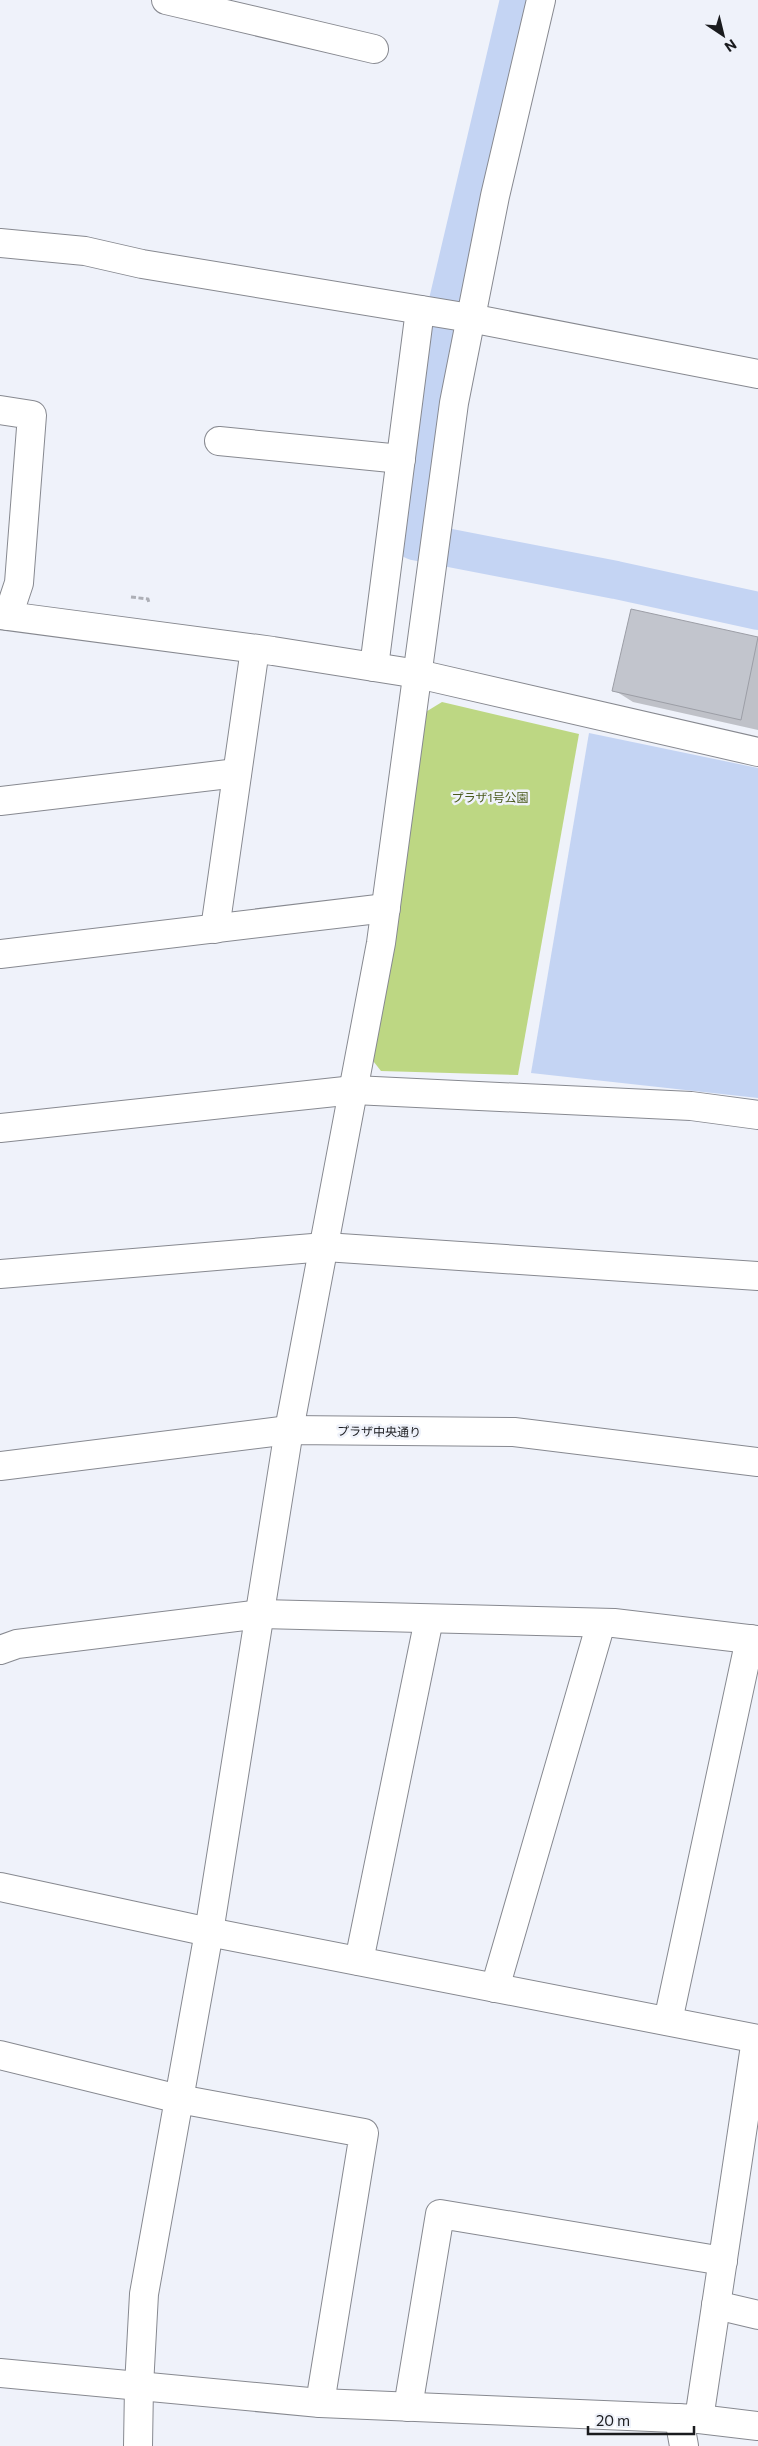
<svg xmlns="http://www.w3.org/2000/svg" width="758" height="2446" font-family="Commissioner,'Noto Sans JP',sans-serif">
  <style>
    .green { fill: #bdd783 }
    .water { fill: #c4d4f3 }
    .shadow { fill: #0003 }
    .lines { fill: none; stroke-linecap: round; stroke-linejoin: round }
    .canal { stroke: #c4d4f3; stroke-width: 38 }
    .building { fill: #c2c5cd; stroke: #9c9ea6 }
    .minor-casing { stroke: #878990; stroke-width: 30 }
    .path { stroke: #adafb6; stroke-width: 3; stroke-dasharray: 5 2.5; stroke-linecap: butt }
    .minor { stroke: #fff; stroke-width: 28 }
    .labels { text-anchor: middle; dominant-baseline: central; stroke-width: 5; stroke-linejoin: round; paint-order: stroke }
    .park-label { font-size: 12px; fill: #4a5a1c; stroke: #eff2fa }
    .street-label { font-size: 12px; fill: #1a1b1e; stroke: #eff2fa }
  </style>
  <rect width="100%" height="100%" fill="#eff2fa"/>
  <polygon class="green" points="442,702 579,734 518,1075 381,1071 370,1057 424,713"/>
  <polygon class="water" points="589,733 758,768 758,1098 531,1073"/>
  <polygon class="shadow" points="631,610 758,638 758,730 633,702 614,690"/>
  <g class="lines">
    <polyline class="canal" points="519,0 444,318 414,541 616,580 758,611"/>
  </g>
  <polygon class="building" points="631,609 758,637 741,720 612,691"/>
  <g class="lines">
    <g class="minor-casing">
      <g id="minor">
        <polyline points="166,0 374,49"/>
        <polyline points="0,243 85,251 142,264 470,318 758,374"/>
        <polyline points="0,410 32,415 19,583 8,616"/>
        <polyline points="219,441 401,459"/>
        <polyline points="0,615 273,651 418,674 758,752"/>
        <polyline points="374,667 420,310"/>
        <polyline points="0,801 237,773"/>
        <polyline points="215,929 255,649"/>
        <polyline points="0,954 386,908"/>
        <polyline points="0,1128 354,1090 691,1106 758,1115"/>
        <polyline points="0,1274 325,1247 758,1276"/>
        <polyline points="0,1466 289,1430 514,1432 758,1462"/>
        <polyline points="0,1650 17,1644 261,1614 614,1623 758,1640"/>
        <polyline points="0,1887 209,1932 758,2039"/>
        <polyline points="359,1961 429,1619"/>
        <polyline points="495,1988 601,1623"/>
        <polyline points="668,2021 750,1639"/>
        <polyline points="0,2055 179,2099 364,2133 320,2403"/>
        <polyline points="716,2305 758,2315"/>
        <polyline points="0,2373 320,2403 699,2419 758,2426"/>
        <polyline points="408,2407 440,2214 723,2261"/>
        <polyline points="679,2418 684,2446"/>
        <polyline points="699,2419 756,2039"/>
        <polyline points="138,2446 139,2386 144,2294 209,1932 289,1430 381,943 454,403 495,196 541,0"/>
      </g>
    </g>
    <polyline class="path" points="131,597 148,599 149,603"/>
    <use href="#minor" class="minor"/>
  </g>
  <g class="labels">
    <g class="park-label">
      <text x="490" y="797">プラザ1号公園</text>
    </g>
    <g class="street-label">
      <text transform="translate(379 1431) rotate(1)">プラザ中央通り</text>
    </g>
  </g>
  <g transform="translate(723 35) rotate(145)" stroke="#eff2fa" stroke-width="4" paint-order="stroke">
  <path d="M0-4L9 19L0 12L-9 19Z" fill="#1a1b1e"/>
  <text y="-8" font-size="14" font-weight="bold" text-anchor="middle" fill="#1a1b1e">N</text>
  </g>
  <path d="M588 2426v8h106v-8" fill="none" stroke="#1a1b1e" stroke-width="2.5"/>
  <text x="596" y="2426" font-size="15" fill="#1a1b1e" stroke="#eff2fa" stroke-width="4" paint-order="stroke">20 m</text>
</svg>
